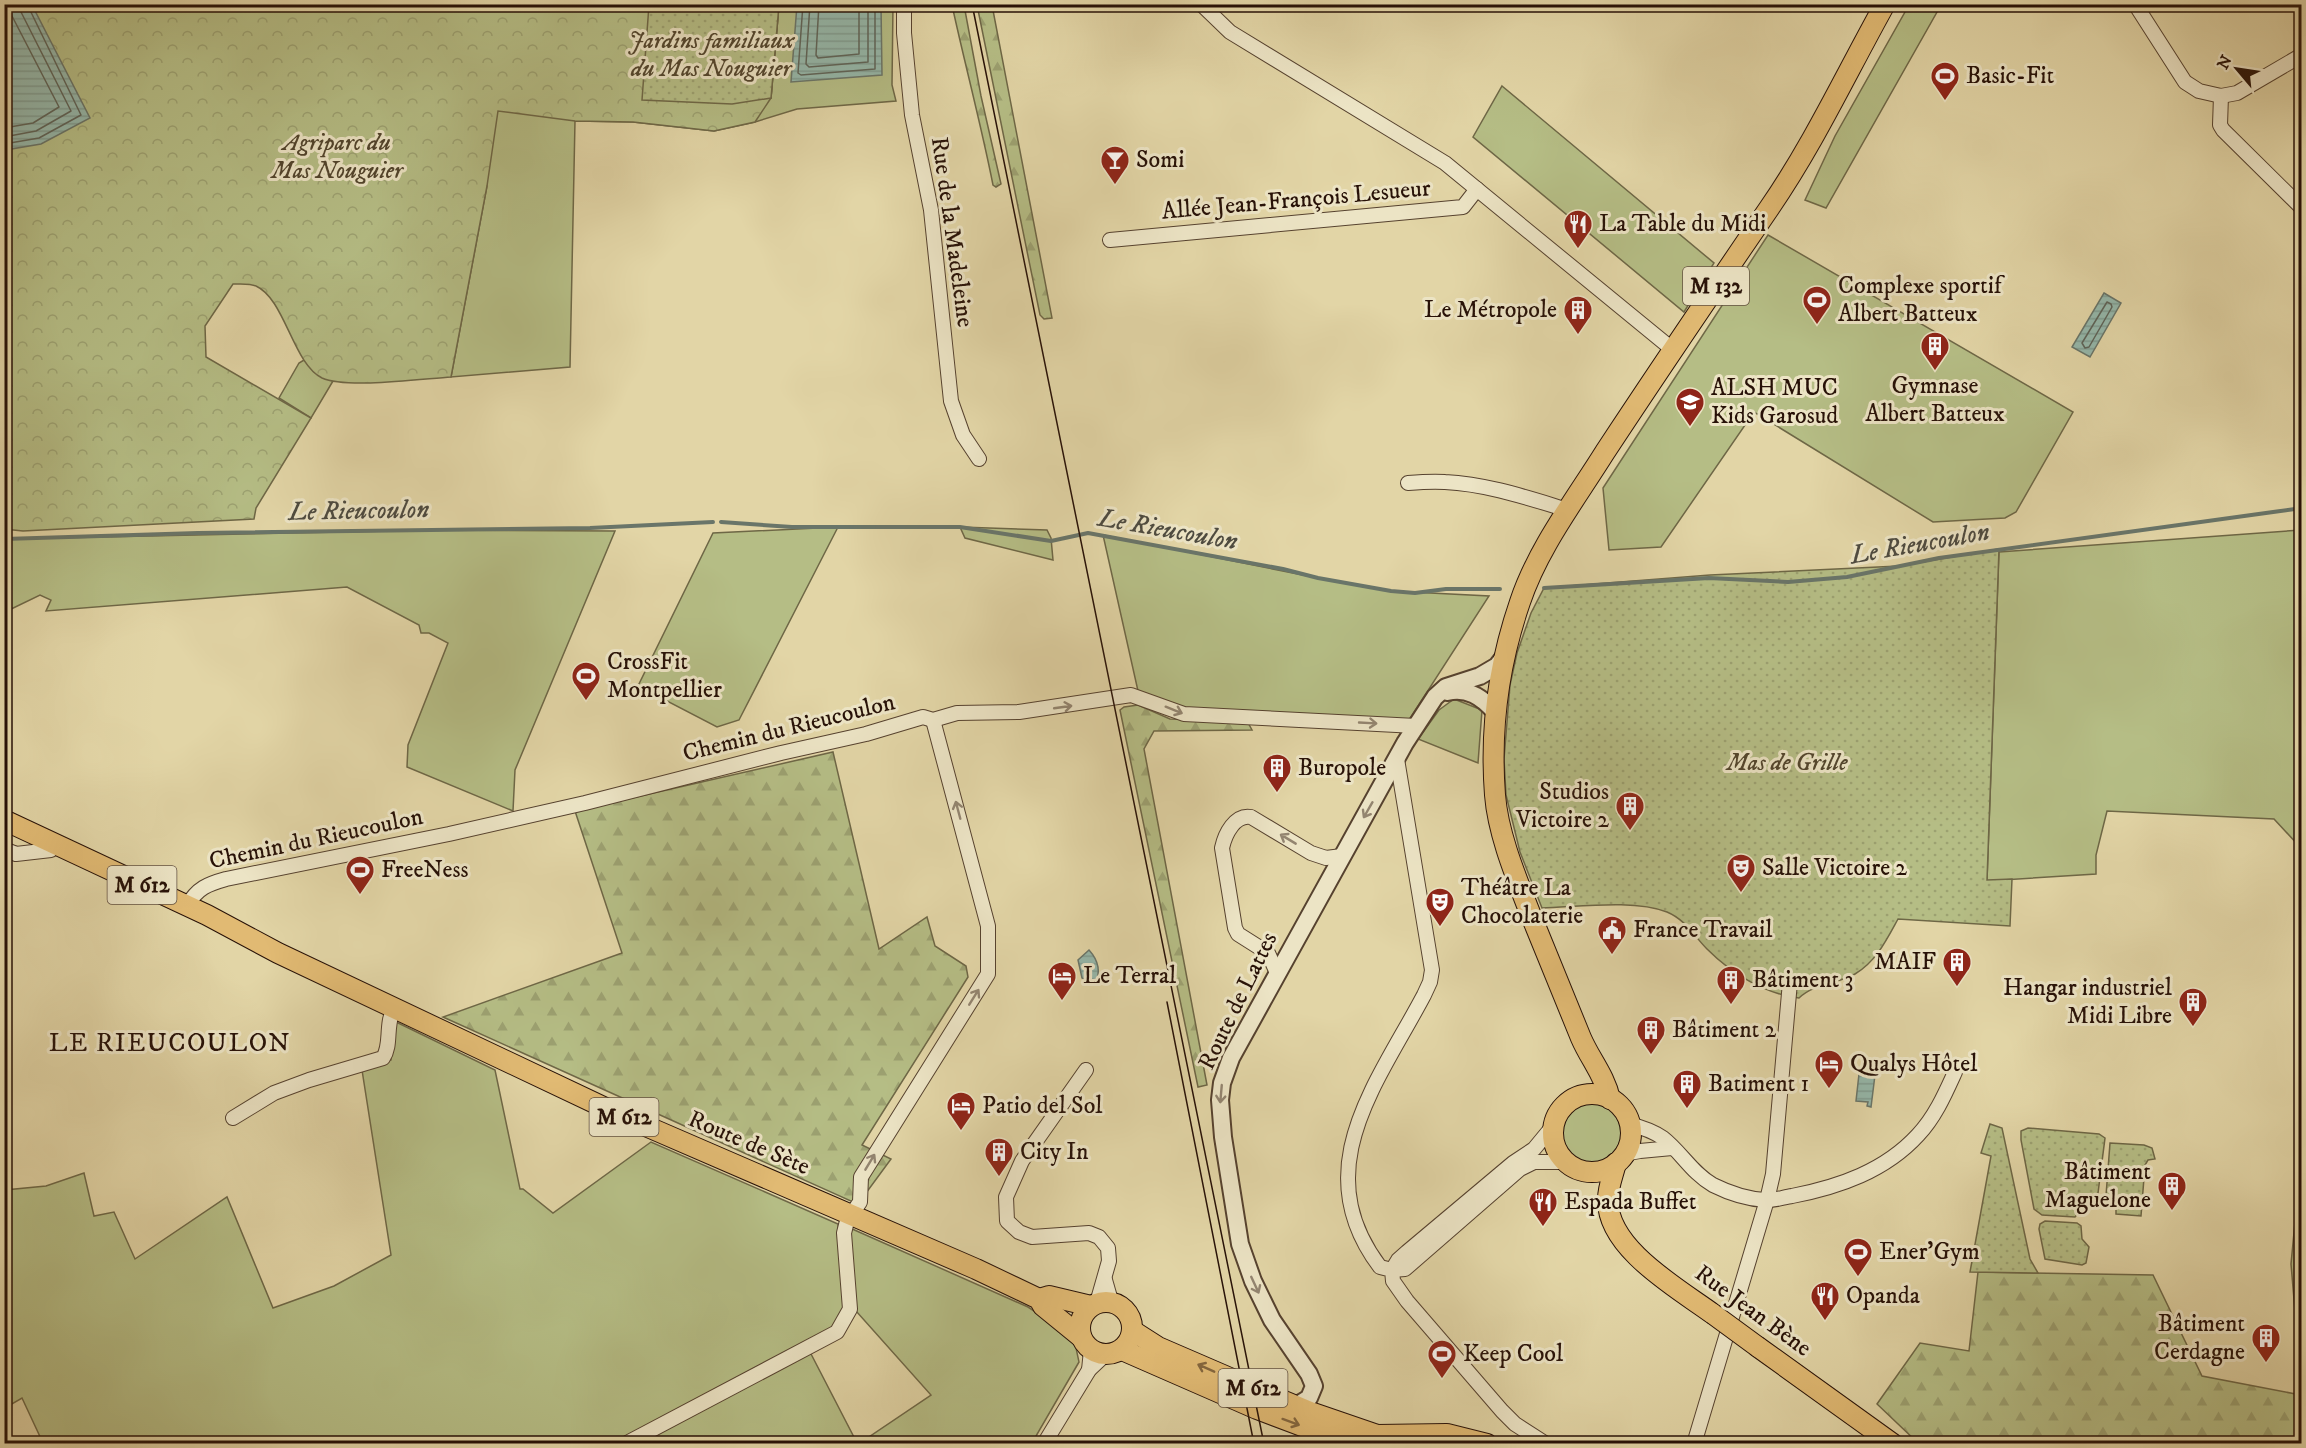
<svg xmlns="http://www.w3.org/2000/svg" width="2306" height="1448" font-family="'IM FELL DW Pica',serif">
  <style>
    .grass { fill: #b5bd85; stroke: #6e6746; stroke-width: 1.5 }
    .forest { fill: url(#forest-firs); stroke: #6e6746; stroke-width: 1.5 }
    .park { fill: url(#park-crowns); stroke: #6e6746; stroke-width: 1.5 }
    .garden { fill: url(#garden-dots); stroke: #6e6746; stroke-width: 1.5 }
    .water { fill: url(#water-rules); stroke: #697569; stroke-width: 1.5 }
    .lines { fill: none; stroke-linecap: round; stroke-linejoin: round }
    .shore { stroke: #5e6459; stroke-width: 1.5 }
    .stream { stroke: #697569; stroke-width: 4 }
    .minor-casing { stroke: #56422f; stroke-width: 16 }
    .tertiary-casing { stroke: #56422f; stroke-width: 20 }
    .primary-casing { stroke: #271107; stroke-width: 22 }
    .minor { stroke: #ece4c5; stroke-width: 14 }
    .tertiary { stroke: #ece4c5; stroke-width: 16 }
    .primary { stroke: #e1ba73; stroke-width: 20 }
    .tram { stroke: #271107; stroke-width: 1.5 }
    .primary-bridge-casing { stroke: #271107; stroke-width: 22; stroke-linecap: butt }
    .primary-bridge { stroke: #e1ba73; stroke-width: 20 }
    .oneway { stroke: #938570 }
    .oneway2 { stroke: #84663d }
    .labels { text-anchor: middle; dominant-baseline: central; stroke-width: 6; stroke-linejoin: round; paint-order: stroke }
    .shield { fill: #ece4c5; stroke: #625040; stroke-width: 1.5 }
    .shield-label { font-size: 22px; font-weight: bold; fill: #271107 }
    .park-label { font-size: 24px; font-style: italic; fill: #52452d; stroke: #ece4c5 }
    .poi-label { font-size: 24px; fill: #271107; stroke: #ece4c5; text-anchor: start }
    .street-label { font-size: 24px; fill: #271107; stroke: #ece4c5 }
    .water-label { font-size: 26px; font-style: italic; fill: #4e4b40; stroke: #ece4c5 }
    .neighbourhood-label { font-size: 26px; letter-spacing: 1.5px; fill: #271107; stroke: #ece4c5 }
  </style>
  <defs>
    <pattern id="forest-firs" width="22" height="20" patternUnits="userSpaceOnUse" patternTransform="scale(1.5)"><rect width="22" height="20" fill="#b5bd85"/><path d="M5 1l3.5 6h-7zM16 11l3.5 6h-7z" fill="#9ca171"/></pattern>
    <pattern id="park-crowns" width="20" height="18" patternUnits="userSpaceOnUse" patternTransform="scale(1.5)"><rect width="20" height="18" fill="#b5bd85"/><path d="M2 6a3 3 0 1 1 6 0M12 15a3 3 0 1 1 6 0" fill="none" stroke="#9ca171"/></pattern>
    <pattern id="garden-dots" width="8" height="8" patternUnits="userSpaceOnUse" patternTransform="scale(1.5)"><rect width="8" height="8" fill="#b5bd85"/><path d="M2 2h.1M6 6h.1" fill="none" stroke="#9ca171" stroke-width="1.8" stroke-linecap="round"/></pattern>
    <pattern id="water-rules" width="6" height="5" patternUnits="userSpaceOnUse" patternTransform="scale(1.5)"><rect width="6" height="5" fill="#95b8ab"/><path d="M0 2.5h6" fill="none" stroke="#809d92"/></pattern>
  </defs>
  <rect width="100%" height="100%" fill="#e2d5a6"/>
  <filter id="stains"><feTurbulence type="fractalNoise" baseFrequency=".00333" numOctaves="4"/><feColorMatrix values="0 0 0 0 .2 0 0 0 0 .09 0 0 0 0 .02 0 0 0 .5 -.17"/></filter>
  <radialGradient id="worn" r=".72"><stop offset=".6" stop-color="#630" stop-opacity="0"/><stop offset="1" stop-color="#630" stop-opacity=".3"/></radialGradient>
  <g class="grass">
    <polygon points="285,5 771,98 779,5 893,5 892,85 896,101 797,109 755,122 714,131 633,122 575,121 570,367 451,377 487,186"/>
    <polygon points="1909,5 1941,5 1826,208 1805,200 1835,136"/>
    <polygon points="1502,86 1714,263 1684,312 1473,137"/>
    <polygon points="1768,235 2073,412 2016,512 2005,518 1933,522 1754,412 1661,547 1609,550 1603,488"/>
    <polygon points="304,360 314,372 333,381 311,418 279,398 299,363"/>
    <polygon points="838,527 739,720 717,727 638,686 713,533"/>
    <polygon points="960,527 1047,530 1051,538 1053,560 965,538"/>
    <polygon points="441,530 615,531 515,770 513,811 407,767 408,745 448,643 429,633 421,633 419,625 347,587 46,611 51,600 40,595 5,612 5,539"/>
    <polygon points="2301,530 2301,848 2274,819 2107,811 2096,855 2096,874 1987,881 1999,552"/>
    <polygon points="1103,535 1318,578 1391,591 1489,596 1409,720 1186,709 1138,691"/>
    <polygon points="1454,699 1482,710 1478,763 1418,739 1439,710"/>
    <polygon points="392,1020 495,1070 520,1189 523,1189 553,1213 651,1142 838,1224 844,1313 834,1331 615,1443 43,1443 22,1398 5,1408 5,1190 46,1186 84,1173 94,1216 114,1212 135,1259 227,1197 273,1308 334,1286 391,1255 362,1070 391,1060"/>
    <circle cx="1591" cy="1133" r="30"/>
    <polygon points="2300,1170 2302,1170 2301,1382 2291,1264"/>
    <polygon points="850,1228 1028,1307 1063,1330 1075,1343 1079,1362 1032,1443 860,1443 931,1395 856,1311"/>
    <polygon points="810,1352 857,1443 637,1444"/>
  </g>
  <g class="forest">
    <path d="M952,5H964L981,96L1001,184L996,187L993,185C981,124 965,65 952,5Z"/>
    <polygon points="977,5 992,5 1052,318 1044,319 1040,315"/>
    <polygon points="1138,705 1170,719 1247,721 1252,730 1154,731 1144,749 1207,1085 1198,1087 1120,710 1124,707"/>
    <polygon points="833,752 879,949 927,917 935,946 966,966 968,977 862,1145 891,1159 866,1193 864,1207 443,1017 622,953 575,811"/>
    <polygon points="1978,1272 2153,1275 2202,1376 2301,1395 2301,1443 1918,1443 1877,1404 1920,1343 1969,1351"/>
  </g>
  <path class="park" d="M4,5H779L771,98L755,122L714,131L633,122L575,121L498,111L487,186L451,377C421,379 347,389 322,378C293,364 285,299 256,286C250,283 239,284 233,284L205,326L206,357L311,418L256,508L254,519L23,531L4,529Z"/>
  <g class="garden">
    <polygon points="649,5 779,5 771,98 732,104 642,100"/>
    <path d="M1999,549L1987,880L2012,879L2010,926L1898,919C1887,939 1876,962 1855,974C1837,984 1815,983 1799,998C1765,994 1732,974 1707,949C1694,936 1686,920 1667,912C1634,899 1578,907 1542,908L1520,852L1506,795L1504,759L1510,685L1517,653L1531,613L1544,588L1710,575L1899,566Z"/>
    <polygon points="1990,1124 2002,1128 2030,1259 2038,1273 1970,1272 1991,1156 1981,1153"/>
    <polygon points="2028,1128 2099,1134 2105,1138 2098,1193 2087,1202 2075,1217 2042,1215 2034,1209 2021,1140 2021,1131"/>
    <polygon points="2110,1143 2144,1145 2152,1148 2155,1159 2148,1160 2145,1165 2141,1216 2116,1214 2116,1205 2106,1196"/>
    <polygon points="2045,1221 2077,1223 2081,1226 2082,1239 2089,1247 2086,1263 2082,1265 2045,1259 2039,1229 2040,1224"/>
  </g>
  <g class="water">
    <polygon points="4,5 32,5 90,118 41,144 5,150"/>
    <polygon points="797,5 881,5 882,75 791,82"/>
    <polygon points="2104,293 2121,303 2090,357 2072,347"/>
    <path d="M1089,950C1098,960 1101,972 1095,984L1082,978L1078,960Z"/>
    <polygon points="1859,1074 1875,1075 1871,1107 1867,1106 1868,1102 1856,1101"/>
  </g>
  <g class="lines">
    <g class="shore">
      <polyline points="803,4 798,73 801,75 875,69 875,4"/>
      <polyline points="810,4 806,64 809,67 868,62 868,4"/>
      <polyline points="819,4 816,55 818,58 859,54 859,4"/>
      <polyline points="4,128 33,123 59,107 12,16 10,4"/>
      <polyline points="4,137 36,131 71,111 21,12 19,4"/>
      <polyline points="4,144 39,138 81,115 27,4"/>
      <polygon points="2107,302 2111,304 2112,307 2089,347 2085,348 2082,343"/>
    </g>
    <g class="stream">
      <polyline points="721,522 792,527 960,527 1051,541 1088,533 1283,569 1318,578 1391,591 1415,593 1446,589 1500,589"/>
      <polyline points="4,539 198,533 590,528 713,522"/>
      <polyline points="1544,588 1709,578 1788,582 1847,577 1939,558 2302,508"/>
    </g>
    <g class="minor-casing">
      <g id="minor">
        <polyline points="904,4 904,33 912,115 931,210 951,401 963,435 979,459"/>
        <polyline points="1201,4 1230,32 1445,163 1672,349"/>
        <polyline points="2135,4 2185,82 2199,91 2221,96 2237,93 2302,55"/>
        <polyline points="2221,96 2220,125 2223,130 2302,208"/>
        <polyline points="1110,240 1463,207 1477,189"/>
        <path d="M1408,483C1420,482 1433,481 1445,482C1487,484 1528,498 1568,510"/>
        <path d="M1397,759L1432,970L1430,982L1424,995C1377,1084 1306,1169 1380,1267L1392,1270L1393,1281L1407,1301L1502,1411L1515,1424L1546,1444"/>
        <polyline points="4,849 16,854 51,850"/>
        <path d="M187,906C197,888 208,884 226,879L449,834L585,803L781,753L866,734L923,717L933,720L957,713L1019,712L1131,695L1184,714L1416,726"/>
        <path d="M1277,973L1268,953L1238,934L1235,928L1222,848C1225,834 1235,814 1251,817L1311,853L1326,858L1342,856"/>
        <polyline points="1086,1070 1022,1161 1006,1197 1007,1221 1019,1232 1032,1237 1089,1233 1099,1237 1108,1248 1109,1261 1097,1303"/>
        <path d="M233,1118L274,1093L309,1080L383,1058C392,1045 385,1025 394,1008"/>
        <path d="M1629,1124C1641,1127 1653,1131 1663,1138C1681,1152 1692,1173 1713,1185C1729,1193 1748,1199 1765,1200C1774,1201 1784,1197 1792,1196C1839,1187 1885,1171 1918,1135C1935,1117 1945,1094 1955,1072"/>
        <polyline points="1624,1154 1640,1151 1672,1148"/>
        <polyline points="1392,1270 1398,1260 1407,1252 1513,1163 1534,1149 1553,1126"/>
        <polyline points="1392,1270 1405,1269 1520,1169 1534,1162 1566,1162"/>
        <polyline points="1105,1280 1111,1301"/>
        <polyline points="1089,1370 1091,1350"/>
        <polyline points="625,1444 837,1332 850,1309 844,1233 847,1221 860,1202 861,1177 988,974 988,926 933,720"/>
        <polyline points="1044,1444 1089,1370 1106,1354"/>
        <polyline points="1694,1444 1767,1200 1773,1174 1790,982"/>
      </g>
    </g>
    <g class="tertiary-casing">
      <g id="tertiary">
        <path d="M1447,692C1467,687 1482,697 1495,712"/>
        <polyline points="1296,1406 1309,1398 1314,1386 1309,1374 1272,1320 1253,1281 1240,1244 1223,1137 1220,1100 1222,1083 1231,1058 1405,743 1435,697 1446,687 1480,676 1497,666 1504,657"/>
      </g>
    </g>
    <g class="primary-casing">
      <g id="primary">
        <polyline points="4,820 207,915 278,953 618,1114 976,1269 1039,1299 1043,1306 1081,1337"/>
        <circle cx="1592" cy="1133" r="39"/>
        <path d="M1610,1099C1605,1076 1590,1059 1581,1038C1564,997 1547,955 1530,913C1516,877 1498,834 1495,795C1490,730 1499,663 1520,602C1538,548 1575,500 1605,452C1659,370 1714,289 1770,207C1814,143 1847,72 1885,4"/>
        <path d="M1616,1163C1613,1175 1608,1187 1608,1199C1606,1248 1679,1289 1713,1314"/>
        <polyline points="1039,1299 1049,1296 1091,1306"/>
        <circle cx="1106" cy="1328" r="26"/>
        <polyline points="1133,1331 1158,1347 1253,1388 1310,1412 1377,1435 1447,1434 1487,1444"/>
        <polyline points="1758,1347 1893,1444"/>
        <polyline points="1122,1350 1257,1409 1350,1444"/>
      </g>
    </g>
    <use href="#minor" class="minor"/>
    <use href="#tertiary" class="tertiary"/>
    <use href="#primary" class="primary"/>
    <g class="tram">
      <polyline points="972,4 1264,1444"/>
      <polyline points="1167,1002 1254,1444"/>
    </g>
    <g class="primary-bridge-casing">
      <polyline id="primary-bridge" points="1713,1314 1758,1347"/>
    </g>
    <use href="#primary-bridge" class="primary-bridge"/>
  </g>
  <defs><path id="oneway-shaft" d="M-6 0H5M1.5-3L5.5 0L1.5 3" fill="none" stroke-width="1.6" stroke-linecap="round" stroke-linejoin="round" transform="scale(1.5)"/></defs>
  <g class="oneway">
    <use href="#oneway-shaft" transform="translate(1063 707) rotate(-8)"/>
    <use href="#oneway-shaft" transform="translate(1174 710) rotate(22)"/>
    <use href="#oneway-shaft" transform="translate(1368 723) rotate(3)"/>
    <use href="#oneway-shaft" transform="translate(958 810) rotate(-105)"/>
    <use href="#oneway-shaft" transform="translate(1368 810) rotate(120)"/>
    <use href="#oneway-shaft" transform="translate(1288 839) rotate(-149)"/>
    <use href="#oneway-shaft" transform="translate(974 997) rotate(-58)"/>
    <use href="#oneway-shaft" transform="translate(1221 1094) rotate(95)"/>
    <use href="#oneway-shaft" transform="translate(870 1162) rotate(-59)"/>
    <use href="#oneway-shaft" transform="translate(1255 1285) rotate(65)"/>
  </g>
  <g class="oneway2">
    <use href="#oneway-shaft" transform="translate(1206 1368) rotate(-156)"/>
    <use href="#oneway-shaft" transform="translate(1291 1422) rotate(20)"/>
  </g>
  <defs>
    <g id="stadium-pin" transform="scale(1.5)"><path d="M0 17L-7.5 6A9.5 9.5 0 1 1 7.5 6Z" fill="#8f2418" stroke="#ece4c5"/><path d="M0-5a6.5 5 0 1 0 0 10a6.5 5 0 1 0 0-10ZM-3.5-1.8h7v3.6h-7Z" fill="#fff"/></g>
    <g id="bar-pin" transform="scale(1.5)"><path d="M0 17L-7.5 6A9.5 9.5 0 1 1 7.5 6Z" fill="#8f2418" stroke="#ece4c5"/><path d="M-6-5H6L.8 .8V4.5H3.5V6h-7V4.5H-.8V.8Z" fill="#fff"/></g>
    <g id="restaurant-pin" transform="scale(1.5)"><path d="M0 17L-7.5 6A9.5 9.5 0 1 1 7.5 6Z" fill="#8f2418" stroke="#ece4c5"/><path d="M-5-6h1v4h1v-4h1v4h1v-4h1v5L-1.5 .5V6h-2V.5L-5-1ZM5-6V6H3V1.5H1.5Q1.5-4 5-6Z" fill="#fff"/></g>
    <g id="building-pin" transform="scale(1.5)"><path d="M0 17L-7.5 6A9.5 9.5 0 1 1 7.5 6Z" fill="#8f2418" stroke="#ece4c5"/><path d="M-4-6H4V6H1V3H-1V6H-4ZM-2.5-4.3h1.7v1.8h-1.7ZM.8-4.3h1.7v1.8H.8ZM-2.5-1h1.7V.8h-1.7ZM.8-1h1.7V.8H.8Z" fill="#fff"/></g>
    <g id="school-pin" transform="scale(1.5)"><path d="M0 17L-7.5 6A9.5 9.5 0 1 1 7.5 6Z" fill="#8f2418" stroke="#ece4c5"/><path d="M0-5L7-2L0 1L-7-2ZM-4 1L0 2.5L4 1V4Q0 6-4 4Z" fill="#fff"/></g>
    <g id="theatre-pin" transform="scale(1.5)"><path d="M0 17L-7.5 6A9.5 9.5 0 1 1 7.5 6Z" fill="#8f2418" stroke="#ece4c5"/><path d="M-5-5.5Q0-4 5-5.5V0Q5 5 0 6Q-5 5-5 0ZM-3.3-2.5H-1v1.5H-3.3ZM1-2.5H3.3v1.5H1ZM-2.8 1Q0 5.5 2.8 1Z" fill="#fff"/></g>
    <g id="civic-pin" transform="scale(1.5)"><path d="M0 17L-7.5 6A9.5 9.5 0 1 1 7.5 6Z" fill="#8f2418" stroke="#ece4c5"/><path d="M-.6-6.5H3V-4.5H.6V-3L4-1V1h2V6H-6V1h2V-1L-.6-3ZM-1.2 2.5V6h2.4V2.5Z" fill="#fff"/></g>
    <g id="hotel-pin" transform="scale(1.5)"><path d="M0 17L-7.5 6A9.5 9.5 0 1 1 7.5 6Z" fill="#8f2418" stroke="#ece4c5"/><path d="M-6-4.5h1.5V1H6V5H4.5V3h-9V5H-6ZM-4 0a1.8 1.8 0 1 1 3.6 0ZM.5 0V-2.5h3Q6-2.5 6 0Z" fill="#fff"/></g>
  </defs>
  <g fill-rule="evenodd">
    <use href="#stadium-pin" x="1945" y="76"/>
    <use href="#bar-pin" x="1115" y="160"/>
    <use href="#restaurant-pin" x="1578" y="224"/>
    <use href="#stadium-pin" x="1817" y="300"/>
    <use href="#building-pin" x="1578" y="310"/>
    <use href="#building-pin" x="1935" y="346"/>
    <use href="#school-pin" x="1690" y="402"/>
    <use href="#stadium-pin" x="586" y="676"/>
    <use href="#building-pin" x="1277" y="768"/>
    <use href="#building-pin" x="1630" y="806"/>
    <use href="#theatre-pin" x="1741" y="868"/>
    <use href="#stadium-pin" x="360" y="870"/>
    <use href="#theatre-pin" x="1440" y="902"/>
    <use href="#civic-pin" x="1612" y="930"/>
    <use href="#building-pin" x="1957" y="962"/>
    <use href="#hotel-pin" x="1062" y="976"/>
    <use href="#building-pin" x="1731" y="980"/>
    <use href="#building-pin" x="2193" y="1002"/>
    <use href="#building-pin" x="1651" y="1030"/>
    <use href="#hotel-pin" x="1829" y="1064"/>
    <use href="#building-pin" x="1687" y="1084"/>
    <use href="#hotel-pin" x="961" y="1106"/>
    <use href="#building-pin" x="999" y="1152"/>
    <use href="#building-pin" x="2172" y="1186"/>
    <use href="#restaurant-pin" x="1543" y="1202"/>
    <use href="#stadium-pin" x="1858" y="1252"/>
    <use href="#restaurant-pin" x="1825" y="1296"/>
    <use href="#building-pin" x="2266" y="1338"/>
    <use href="#stadium-pin" x="1442" y="1354"/>
  </g>
  <g class="labels">
    <g class="shield">
      <rect x="1683" y="267" width="66" height="38" rx="4.5"/>
      <rect x="107.5" y="866" width="69" height="38" rx="4.5"/>
      <rect x="589.5" y="1098" width="69" height="38" rx="4.5"/>
      <rect x="1218.5" y="1369" width="69" height="38" rx="4.5"/>
    </g>
    <g class="shield-label">
      <text x="1716" y="286">M 132</text>
      <text x="142" y="885">M 612</text>
      <text x="624" y="1117">M 612</text>
      <text x="1253" y="1388">M 612</text>
    </g>
    <g class="park-label">
      <text x="711" y="41">Jardins familiaux<tspan x="711" dy="28">du Mas Nouguier</tspan></text>
      <text x="337" y="143">Agriparc du<tspan x="337" dy="28">Mas Nouguier</tspan></text>
      <text x="1787" y="763">Mas de Grille</text>
    </g>
    <g class="poi-label">
      <text x="1966" y="76">Basic-Fit</text>
      <text x="1136" y="160">Somi</text>
      <text x="1599" y="224">La Table du Midi</text>
      <text x="1838" y="286">Complexe sportif<tspan x="1838" dy="28">Albert Batteux</tspan></text>
      <text x="1557" y="310" text-anchor="end">Le Métropole</text>
      <text x="1935" y="386" text-anchor="middle">Gymnase<tspan x="1935" dy="28">Albert Batteux</tspan></text>
      <text x="1711" y="388">ALSH MUC<tspan x="1711" dy="28">Kids Garosud</tspan></text>
      <text x="607" y="662">CrossFit<tspan x="607" dy="28">Montpellier</tspan></text>
      <text x="1298" y="768">Buropole</text>
      <text x="1609" y="792" text-anchor="end">Studios<tspan x="1609" dy="28">Victoire 2</tspan></text>
      <text x="1762" y="868">Salle Victoire 2</text>
      <text x="381" y="870">FreeNess</text>
      <text x="1461" y="888">Théâtre La<tspan x="1461" dy="28">Chocolaterie</tspan></text>
      <text x="1633" y="930">France Travail</text>
      <text x="1936" y="962" text-anchor="end">MAIF</text>
      <text x="1083" y="976">Le Terral</text>
      <text x="1752" y="980">Bâtiment 3</text>
      <text x="2172" y="988" text-anchor="end">Hangar industriel<tspan x="2172" dy="28">Midi Libre</tspan></text>
      <text x="1672" y="1030">Bâtiment 2</text>
      <text x="1850" y="1064">Qualys Hôtel</text>
      <text x="1708" y="1084">Batiment 1</text>
      <text x="982" y="1106">Patio del Sol</text>
      <text x="1020" y="1152">City In</text>
      <text x="2151" y="1172" text-anchor="end">Bâtiment<tspan x="2151" dy="28">Maguelone</tspan></text>
      <text x="1564" y="1202">Espada Buffet</text>
      <text x="1879" y="1252">Ener'Gym</text>
      <text x="1846" y="1296">Opanda</text>
      <text x="2245" y="1324" text-anchor="end">Bâtiment<tspan x="2245" dy="28">Cerdagne</tspan></text>
      <text x="1463" y="1354">Keep Cool</text>
    </g>
    <g class="street-label">
      <text transform="translate(1296 200) rotate(-5)">Allée Jean-François Lesueur</text>
      <text transform="translate(952 232) rotate(82)">Rue de la Madeleine</text>
      <text transform="translate(789 728) rotate(-14)">Chemin du Rieucoulon</text>
      <text transform="translate(316 839) rotate(-12)">Chemin du Rieucoulon</text>
      <text transform="translate(1238 1001) rotate(-64)">Route de Lattes</text>
      <text transform="translate(749 1143) rotate(23)">Route de Sète</text>
      <text transform="translate(1753 1311) rotate(36)">Rue Jean Bène</text>
    </g>
    <g class="water-label">
      <text transform="translate(359 511) rotate(-1)">Le Rieucoulon</text>
      <text transform="translate(1168 530) rotate(10)">Le Rieucoulon</text>
      <text transform="translate(1920 544) rotate(-10)">Le Rieucoulon</text>
    </g>
    <g class="neighbourhood-label">
      <text x="170" y="1043">LE RIEUCOULON</text>
    </g>
  </g>
  <rect width="2306" height="1448" fill="none" stroke="#e2d5a6" stroke-width="24"/>
  <rect x="6" y="6" width="2294" height="1436" fill="none" stroke="#271107" stroke-width="3"/>
  <rect x="12" y="12" width="2282" height="1424" fill="none" stroke="#271107" stroke-width="1.5"/>
  <g transform="translate(2237 69) rotate(299)" stroke="#ece4c5" stroke-width="4.5" paint-order="stroke">
  <path d="M0-4.5L10 22L0 15L-10 22Z" fill="#271107"/>
  <text y="-9" font-size="16" font-weight="bold" text-anchor="middle" fill="#271107">N</text>
  </g>
  <rect width="100%" height="100%" filter="url(#stains)"/>
  <rect width="100%" height="100%" fill="url(#worn)"/>
</svg>
